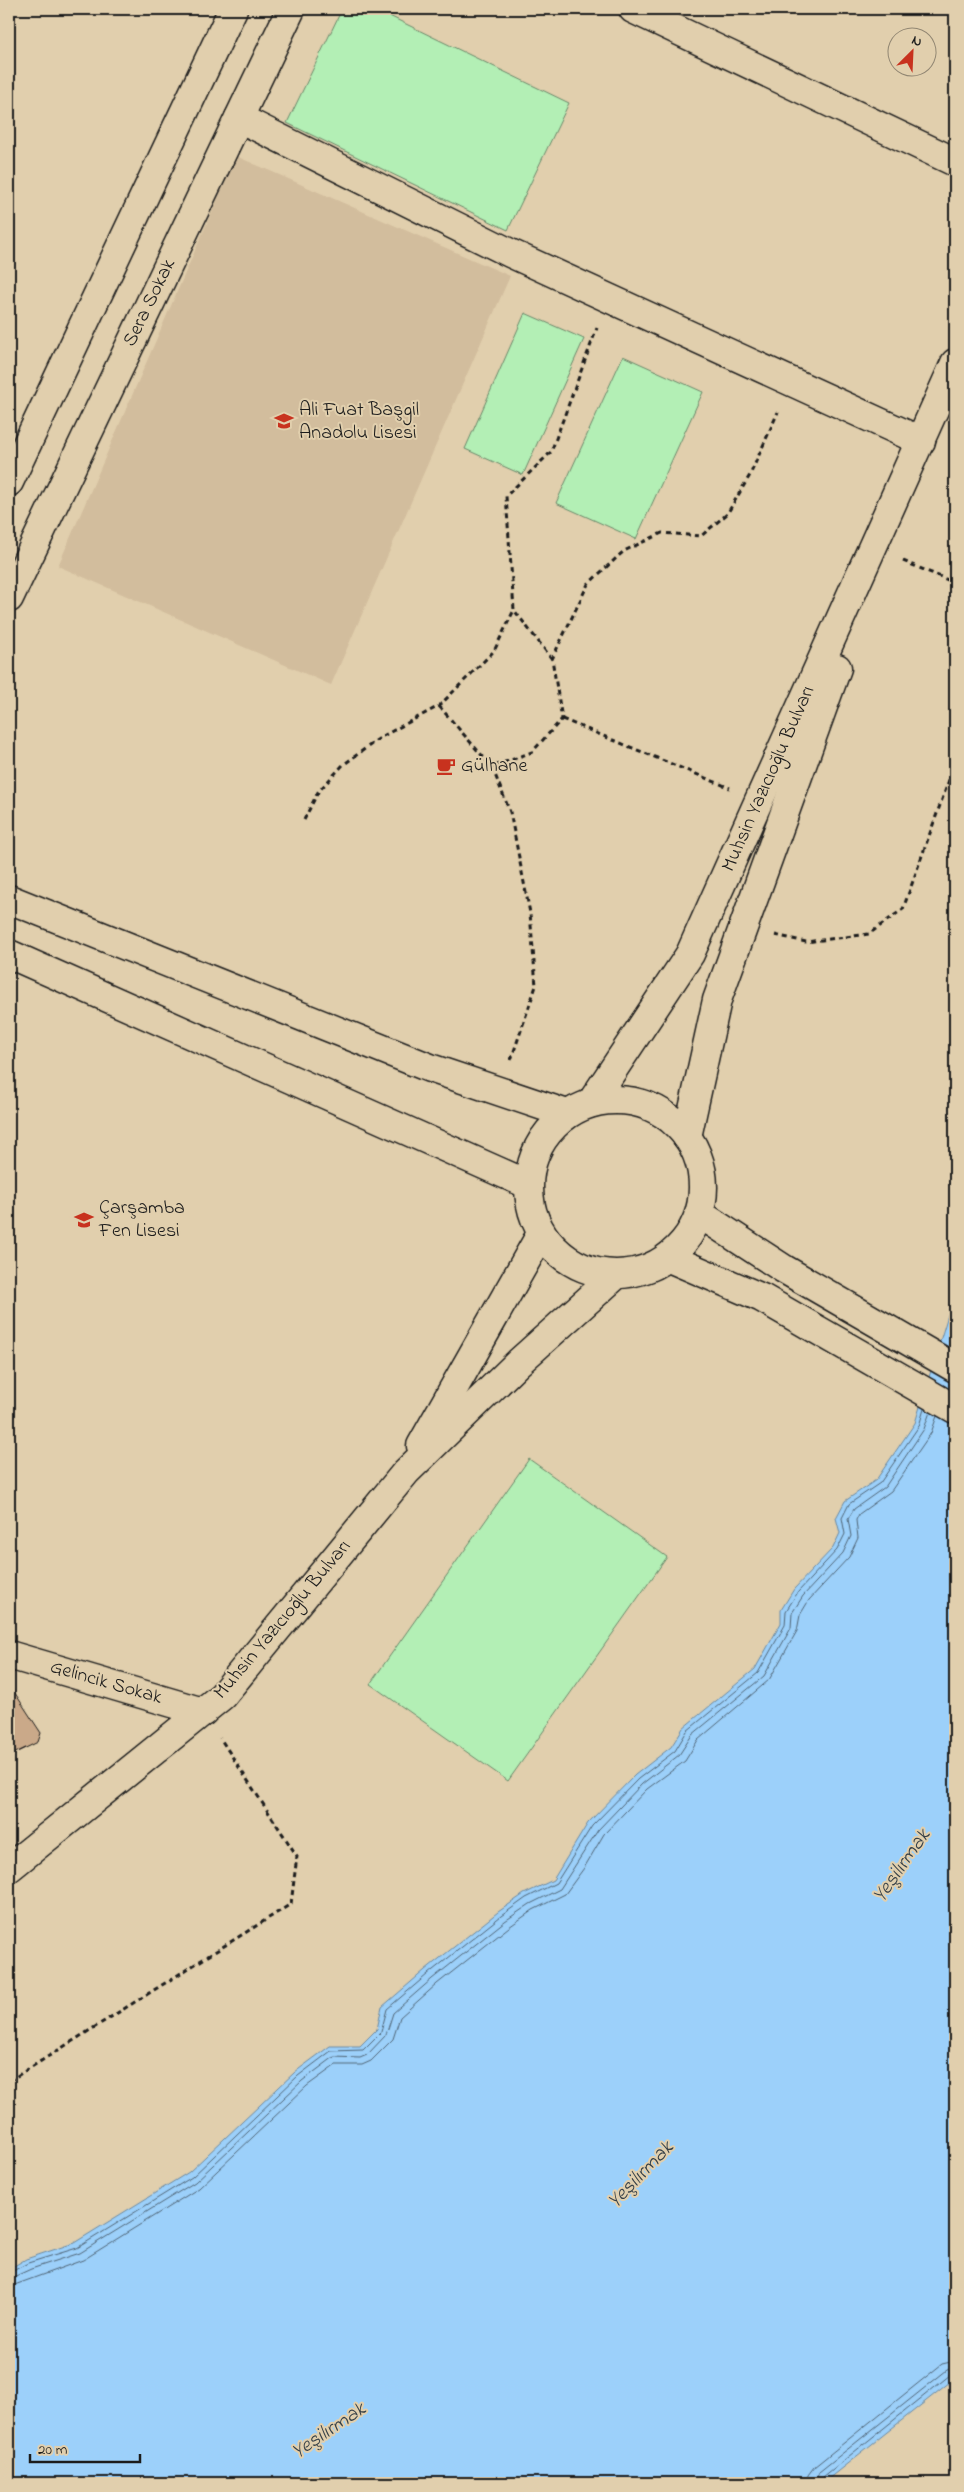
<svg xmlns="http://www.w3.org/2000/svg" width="964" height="2492" font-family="'Indie Flower',sans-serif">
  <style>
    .built { fill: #d2bd9d }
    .green { fill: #b3efb5; stroke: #688668 }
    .water { fill: #9cd0fa; stroke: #6988a1 }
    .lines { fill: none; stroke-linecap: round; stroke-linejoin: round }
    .shore { stroke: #4f6475; stroke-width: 1 }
    .building { fill: #caa989; stroke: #1c1c1c }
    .street-casing { stroke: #1c1c1c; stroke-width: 31 }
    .secondary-casing { stroke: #1c1c1c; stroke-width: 31 }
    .path { stroke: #1c1c1c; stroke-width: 3; stroke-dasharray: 5 4; stroke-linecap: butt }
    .street { stroke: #e1cfad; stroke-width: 28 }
    .secondary { stroke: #e1cfad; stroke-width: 28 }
    .labels { text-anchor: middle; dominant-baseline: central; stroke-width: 4; stroke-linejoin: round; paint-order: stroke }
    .street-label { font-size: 20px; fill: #1c1c1c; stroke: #e1cfad }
    .poi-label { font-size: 20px; fill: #1c1c1c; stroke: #e1cfad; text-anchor: start }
    .water-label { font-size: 21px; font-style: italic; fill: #364048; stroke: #e1cfad }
  </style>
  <rect width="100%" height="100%" fill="#e1cfad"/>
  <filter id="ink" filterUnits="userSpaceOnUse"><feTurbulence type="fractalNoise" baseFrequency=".02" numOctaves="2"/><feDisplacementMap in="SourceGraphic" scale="10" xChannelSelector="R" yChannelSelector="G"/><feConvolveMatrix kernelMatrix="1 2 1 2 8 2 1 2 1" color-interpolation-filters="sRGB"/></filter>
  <g filter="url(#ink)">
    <polygon class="built" points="236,156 510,276 331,685 58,566"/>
    <g class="green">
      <polygon points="342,9 375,9 569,103 508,230 287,123"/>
      <polygon points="525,313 584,339 523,475 465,449"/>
      <polygon points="623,356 703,392 636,539 556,503"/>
      <polygon points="529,1459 667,1557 508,1781 370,1684"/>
    </g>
    <polygon class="water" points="955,1292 955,2378 823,2483 9,2483 9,2269 26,2259 74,2243 189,2172 295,2072 330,2046 360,2046 377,2029 382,2007 425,1970 498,1912 524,1894 553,1880 588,1823 635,1775 671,1747 683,1728 755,1669 781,1623 781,1610 794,1589 833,1548 840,1533 836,1518 845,1501 876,1480 915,1423"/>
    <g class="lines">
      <g class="shore">
        <polyline points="9,2273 28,2263 77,2248 192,2177 298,2076 331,2051 363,2050 381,2032 387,2009 428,1974 501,1916 526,1898 556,1883 592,1826 638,1779 675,1751 687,1731 758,1673 785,1625 786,1611 798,1592 837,1550 845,1534 842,1518 849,1504 880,1483 919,1426 924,1409"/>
        <polyline points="9,2279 31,2269 80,2253 195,2182 302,2081 334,2057 360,2058 367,2055 386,2035 393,2013 432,1979 505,1921 530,1904 560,1889 598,1830 642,1784 679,1755 692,1735 764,1676 791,1628 792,1613 803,1596 843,1553 851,1536 848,1519 854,1509 885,1487 924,1429 930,1412"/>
        <polyline points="9,2287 83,2260 199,2188 307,2086 336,2065 362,2065 371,2061 393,2039 400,2017 437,1984 509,1927 533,1910 565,1894 584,1868 604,1834 647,1789 685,1761 698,1740 769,1680 797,1631 800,1615 809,1600 849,1557 858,1538 856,1520 859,1514 891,1491 931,1433 937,1416"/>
        <polyline points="807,2483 808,2475 814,2467 942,2364 955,2361"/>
        <polyline points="815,2483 819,2472 947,2370 955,2368"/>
        <polyline points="821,2483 823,2477 950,2375 955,2374"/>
      </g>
    </g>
    <polygon class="building" points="9,1684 41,1733 38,1742 9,1756"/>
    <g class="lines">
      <g class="street-casing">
        <g id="street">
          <polyline points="633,9 955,162"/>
          <polyline points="239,118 510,253 921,441"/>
          <polyline points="9,1655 203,1712"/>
        </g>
      </g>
      <g class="secondary-casing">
        <g id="secondary">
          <polyline points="9,482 233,9"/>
          <polyline points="9,598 291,9"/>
          <polyline points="9,899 430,1068 567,1114"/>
          <polyline points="9,954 527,1184"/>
          <circle cx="616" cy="1187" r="87"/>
          <polyline points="591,1103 690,954 955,363"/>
          <polyline points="687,1137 717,1000 837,668"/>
          <polyline points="700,1214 784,1269 955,1368"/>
          <polyline points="669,1258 762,1298 955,1409"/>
          <polyline points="421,1446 541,1234"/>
          <polyline points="9,1868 222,1696 406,1472 519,1362 615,1276"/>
        </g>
      </g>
      <g class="path">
        <polyline points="903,561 955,583"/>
        <polyline points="552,659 514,610 506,496 551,452 597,328"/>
        <polyline points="439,706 492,767"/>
        <polyline points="562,719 730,788"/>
        <polyline points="304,820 318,792 343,765 381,737 439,706 494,651 514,610"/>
        <polyline points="775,935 806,942 869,934 903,909 955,763"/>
        <polyline points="511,1060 536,986 530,913 510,812 492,767 532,752 562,719 552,659 588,584 624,551 662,533 701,536 727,514 750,475 778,412"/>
        <polyline points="9,2081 291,1904 297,1856 220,1738"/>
      </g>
      <use href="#street" class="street"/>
      <use href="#secondary" class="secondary"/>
    </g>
  </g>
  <defs>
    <g id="school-bare" transform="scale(1.5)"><path d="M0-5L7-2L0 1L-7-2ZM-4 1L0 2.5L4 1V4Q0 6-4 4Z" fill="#c8321e" stroke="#e1cfad" stroke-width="2.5" paint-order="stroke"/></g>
    <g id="cafe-bare" transform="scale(1.5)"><path d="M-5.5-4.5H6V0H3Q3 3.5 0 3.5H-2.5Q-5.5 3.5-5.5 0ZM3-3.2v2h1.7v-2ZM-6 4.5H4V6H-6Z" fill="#c8321e" stroke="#e1cfad" stroke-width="2.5" paint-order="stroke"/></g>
  </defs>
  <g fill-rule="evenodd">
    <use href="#school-bare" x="284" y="421"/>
    <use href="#cafe-bare" x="446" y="766"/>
    <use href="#school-bare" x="84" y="1220"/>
  </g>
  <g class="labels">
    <g class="street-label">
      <text transform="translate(150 303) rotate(-64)">Sera Sokak</text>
      <text transform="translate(769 779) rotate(-66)">Muhsin Yazıcıoğlu Bulvarı</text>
      <text transform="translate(283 1620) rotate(-50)">Muhsin Yazıcıoğlu Bulvarı</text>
      <text transform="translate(106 1683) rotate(16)">Gelincik Sokak</text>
    </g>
    <g class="poi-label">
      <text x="299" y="410">Ali Fuat Başgil<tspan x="299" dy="23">Anadolu Lisesi</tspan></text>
      <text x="461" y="766">Gülhane</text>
      <text x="99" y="1208">Çarşamba<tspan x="99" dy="23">Fen Lisesi</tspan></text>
    </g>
    <g class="water-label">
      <text transform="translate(902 1866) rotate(-55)">Yeşilırmak</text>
      <text transform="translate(641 2175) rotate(-46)">Yeşilırmak</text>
      <text transform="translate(329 2431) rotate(-34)">Yeşilırmak</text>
    </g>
  </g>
  <rect width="964" height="2492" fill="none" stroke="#e1cfad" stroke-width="30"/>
  <rect x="15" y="15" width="934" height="2462" fill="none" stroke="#1c1c1c" stroke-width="2" filter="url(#ink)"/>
  <g transform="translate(912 52) rotate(24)"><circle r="24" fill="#e1cfad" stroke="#928773"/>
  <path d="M0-4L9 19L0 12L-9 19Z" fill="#c8321e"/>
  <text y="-8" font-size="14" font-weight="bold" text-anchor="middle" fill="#1c1c1c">N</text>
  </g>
  <path d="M30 2454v8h110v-8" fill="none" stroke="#1c1c1c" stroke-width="2.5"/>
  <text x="38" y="2454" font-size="15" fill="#1c1c1c" stroke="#e1cfad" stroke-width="4" paint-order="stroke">20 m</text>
</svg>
